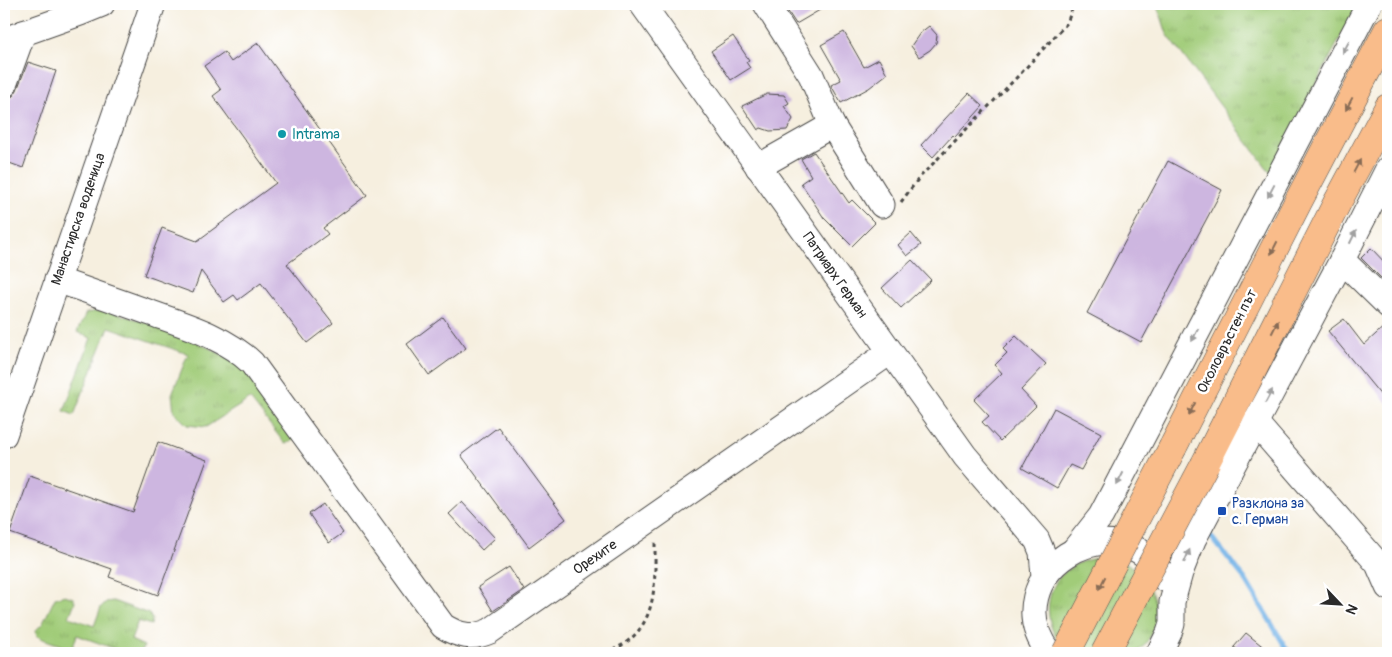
<svg xmlns="http://www.w3.org/2000/svg" width="1392" height="657" font-family="Pangolin,sans-serif">
  <style>
    .grass { fill: url(#grass-tufts); stroke: #667c52 }
    .lines { fill: none; stroke-linecap: round; stroke-linejoin: round }
    .stream { stroke: #73b3e7; stroke-width: 5 }
    .building { fill: #cdb6e0 }
    .minor-casing { stroke: #494846; stroke-width: 27 }
    .highway-casing { stroke: #494846; stroke-width: 29 }
    .path { stroke: #494846; stroke-width: 3; stroke-dasharray: 4 4; stroke-linecap: butt }
    .minor { stroke: #fff; stroke-width: 25 }
    .highway { stroke: #f9bc8a; stroke-width: 28 }
    .highway-bridge-casing { stroke: #494846; stroke-width: 29; stroke-linecap: butt }
    .highway-bridge { stroke: #f9bc8a; stroke-width: 28 }
    .oneway { fill: #a0a0a0 }
    .oneway2 { fill: #886c56 }
    .culture-dot { fill: #0f9aa8; stroke: #fff; stroke-width: 2 }
    .transit-dot { fill: #1a4fb4; stroke: #fff; stroke-width: 2 }
    .labels { text-anchor: middle; dominant-baseline: central; stroke-width: 5; stroke-linejoin: round; paint-order: stroke }
    .culture-label { font-size: 14px; fill: #0d838f; stroke: #fff; text-anchor: start }
    .street-label { font-size: 14px; fill: #2b2b2b; stroke: #fff }
    .transit-label { font-size: 14px; fill: #164399; stroke: #fff; text-anchor: start }
  </style>
  <defs>
    <pattern id="grass-tufts" width="24" height="20" patternUnits="userSpaceOnUse" patternTransform="scale(1.25)"><rect width="24" height="20" fill="#a1cc79"/><path d="M3 7l-1-3M5 7V3M7 7l1-3M15 17l-1-3M17 17v-4M19 17l1-3" fill="none" stroke="#8baf69"/></pattern>
  </defs>
  <rect width="100%" height="100%" fill="#fff"/>
  <filter id="ink" filterUnits="userSpaceOnUse"><feTurbulence type="fractalNoise" baseFrequency=".02" numOctaves="2"/><feDisplacementMap in="SourceGraphic" scale="10" xChannelSelector="R" yChannelSelector="G"/><feConvolveMatrix kernelMatrix="1 2 1 2 8 2 1 2 1" color-interpolation-filters="sRGB"/></filter>
  <filter id="wash" filterUnits="userSpaceOnUse"><feTurbulence type="fractalNoise" baseFrequency=".0096" numOctaves="4" result="noise"/><feDisplacementMap in="SourceGraphic" scale="20" xChannelSelector="R" yChannelSelector="G"/><feGaussianBlur stdDeviation="1.12" result="paint"/><feColorMatrix in="noise" values="0 0 0 0 0 0 0 0 0 0 0 0 0 0 0 0 0 1.4 0 .05"/><feComposite in="paint" operator="in"/></filter>
  <g filter="url(#wash)">
    <rect width="100%" height="100%" fill="#f6efdf"/>
    <g class="grass">
      <polygon points="1157,4 1358,4 1270,172 1167,34"/>
      <polygon points="105,310 178,332 240,364 295,439 285,444 250,399 206,427 187,425 174,412 172,394 188,354 109,327 74,415 64,411 91,338 77,332 86,313"/>
      <path d="M1103,557C1116,559 1129,562 1138,571C1161,593 1162,634 1136,653H1069C1043,632 1040,588 1070,568C1080,561 1091,559 1103,557Z"/>
      <polygon points="65,595 73,598 75,602 69,617 94,626 101,607 106,602 113,601 149,614 152,619 151,625 138,621 131,640 144,646 141,653 117,653 118,650 77,635 72,649 40,638 36,634 36,630 43,623 55,598"/>
    </g>
    <g class="lines">
      <polyline class="stream" points="1208,533 1245,579 1289,653"/>
    </g>
    <g id="blocks">
      <g class="building">
        <polygon points="783,4 830,4 796,24"/>
        <polygon points="929,26 937,35 936,43 930,50 919,57 911,46 920,33"/>
        <polygon points="844,32 864,67 879,59 887,74 869,88 841,103 831,85 841,80 821,45"/>
        <polygon points="733,36 749,60 746,62 750,68 731,80 711,51"/>
        <polygon points="258,43 367,195 323,228 328,234 287,264 333,323 307,343 261,283 238,300 234,295 224,302 201,271 193,293 144,275 162,228 197,241 276,183 213,96 221,90 204,66 224,52 231,62"/>
        <polygon points="28,62 56,71 23,168 4,161 4,103 5,99 13,96 17,90"/>
        <polygon points="969,93 983,106 955,137 953,135 933,157 921,145"/>
        <polygon points="767,94 784,95 789,103 784,106 793,119 787,130 770,131 761,128 758,130 742,106"/>
        <polygon points="814,152 849,203 852,200 875,223 852,246 824,218 801,183 811,176 801,159"/>
        <polygon points="1168,161 1222,190 1141,342 1087,313"/>
        <polygon points="911,233 921,245 907,256 898,245"/>
        <polygon points="1371,248 1388,266 1388,285 1361,258"/>
        <polygon points="912,260 931,280 901,308 882,288"/>
        <polygon points="443,317 466,348 429,375 407,344"/>
        <polygon points="1344,319 1364,345 1388,323 1388,404 1328,331"/>
        <polygon points="1016,336 1046,364 1021,390 1036,406 1000,441 982,422 989,416 974,400 1002,373 995,365 1007,353 1003,349"/>
        <polygon points="1054,408 1101,433 1081,470 1070,465 1057,488 1022,468"/>
        <polygon points="498,427 566,519 529,547 461,455"/>
        <polygon points="158,442 207,460 158,595 109,577 112,569 10,533 30,476 133,512"/>
        <polygon points="462,502 495,538 482,550 449,514"/>
        <polygon points="323,504 343,533 329,543 309,514"/>
        <polygon points="509,567 524,590 493,611 478,587"/>
        <polygon points="1246,633 1271,653 1242,653 1234,647"/>
      </g>
    </g>
  </g>
  <g filter="url(#ink)">
    <use href="#blocks" fill-opacity="0" stroke="#494846" stroke-width="1"/>
    <g class="lines">
      <g class="minor-casing">
        <g id="minor">
          <polyline points="642,4 965,456 1037,540 1042,552 1044,577"/>
          <polyline points="4,40 80,13 102,4"/>
          <polyline points="4,85 23,33"/>
          <polyline points="832,125 882,205"/>
          <polyline points="758,167 832,125 811,75 766,4"/>
          <polyline points="1342,260 1388,305"/>
          <path d="M57,280C88,291 118,301 148,312C184,325 224,336 252,363L443,626C459,636 472,639 490,631L890,352"/>
          <polyline points="1255,422 1378,564 1388,587"/>
          <polyline points="4,435 153,4"/>
          <polyline points="1075,549 1101,516 1369,4"/>
          <path d="M1049,653C991,577 1116,492 1165,579"/>
          <polyline points="1159,653 1169,633 1172,624 1172,602 1180,573 1193,540 1342,260 1388,169"/>
        </g>
      </g>
      <g class="highway-casing">
        <g id="highway">
          <polyline points="1173,447 1298,202 1388,30"/>
          <polyline points="1205,464 1337,203 1388,108"/>
        </g>
      </g>
      <g class="path">
        <polyline points="901,202 919,178 1022,72 1067,23 1074,4"/>
        <path d="M605,653C659,634 655,588 655,540"/>
      </g>
      <use href="#minor" class="minor"/>
      <use href="#highway" class="highway"/>
      <g class="highway-bridge-casing">
        <g id="highway-bridge">
          <polyline points="1066,653 1173,447"/>
          <polyline points="1105,653 1205,464"/>
        </g>
      </g>
      <use href="#highway-bridge" class="highway-bridge"/>
    </g>
    <defs><path id="oneway-solid" d="M-6-.8H1V-3.2L6.5 0L1 3.2V.8H-6Z" transform="scale(1.25)"/></defs>
    <g class="oneway">
      <use href="#oneway-solid" transform="translate(1346 47) rotate(118)"/>
      <use href="#oneway-solid" transform="translate(1271 191) rotate(118)"/>
      <use href="#oneway-solid" transform="translate(1353 237) rotate(-64)"/>
      <use href="#oneway-solid" transform="translate(1195 335) rotate(117)"/>
      <use href="#oneway-solid" transform="translate(1269 396) rotate(-62)"/>
      <use href="#oneway-solid" transform="translate(1120 479) rotate(117)"/>
      <use href="#oneway-solid" transform="translate(1187 556) rotate(-67)"/>
    </g>
    <g class="oneway2">
      <use href="#oneway-solid" transform="translate(1349 104) rotate(118)"/>
      <use href="#oneway-solid" transform="translate(1357 166) rotate(-62)"/>
      <use href="#oneway-solid" transform="translate(1274 248) rotate(117)"/>
      <use href="#oneway-solid" transform="translate(1275 327) rotate(-63)"/>
      <use href="#oneway-solid" transform="translate(1192 409) rotate(117)"/>
      <use href="#oneway-solid" transform="translate(1102 583) rotate(117)"/>
    </g>
  </g>
  <circle class="culture-dot" cx="282" cy="134" r="5"/>
  <rect class="transit-dot" x="1217" y="506" width="10" height="10" rx="2.5"/>
  <g class="labels">
    <g class="culture-label">
      <text x="292" y="134">Intrama</text>
    </g>
    <g class="street-label">
      <text transform="translate(78 219) rotate(-71)">Манастирска воденица</text>
      <text transform="translate(835 275) rotate(55)">Патриарх Герман</text>
      <text transform="translate(1227 341) rotate(-63)">Околовръстен път</text>
      <text transform="translate(595 557) rotate(-35)">Орехите</text>
    </g>
    <g class="transit-label">
      <text x="1232" y="503">Разклона за<tspan x="1232" dy="16">с. Герман</tspan></text>
    </g>
  </g>
  <rect width="1392" height="657" fill="none" stroke="#fff" stroke-width="20"/>
  <g transform="translate(1340 604) rotate(115)" stroke="#ffffff" stroke-width="4" paint-order="stroke">
  <path d="M0-4L9 19L0 12L-9 19Z" fill="#2b2b2b"/>
  <text y="-8" font-size="14" font-weight="bold" text-anchor="middle" fill="#2b2b2b">N</text>
  </g>
</svg>
